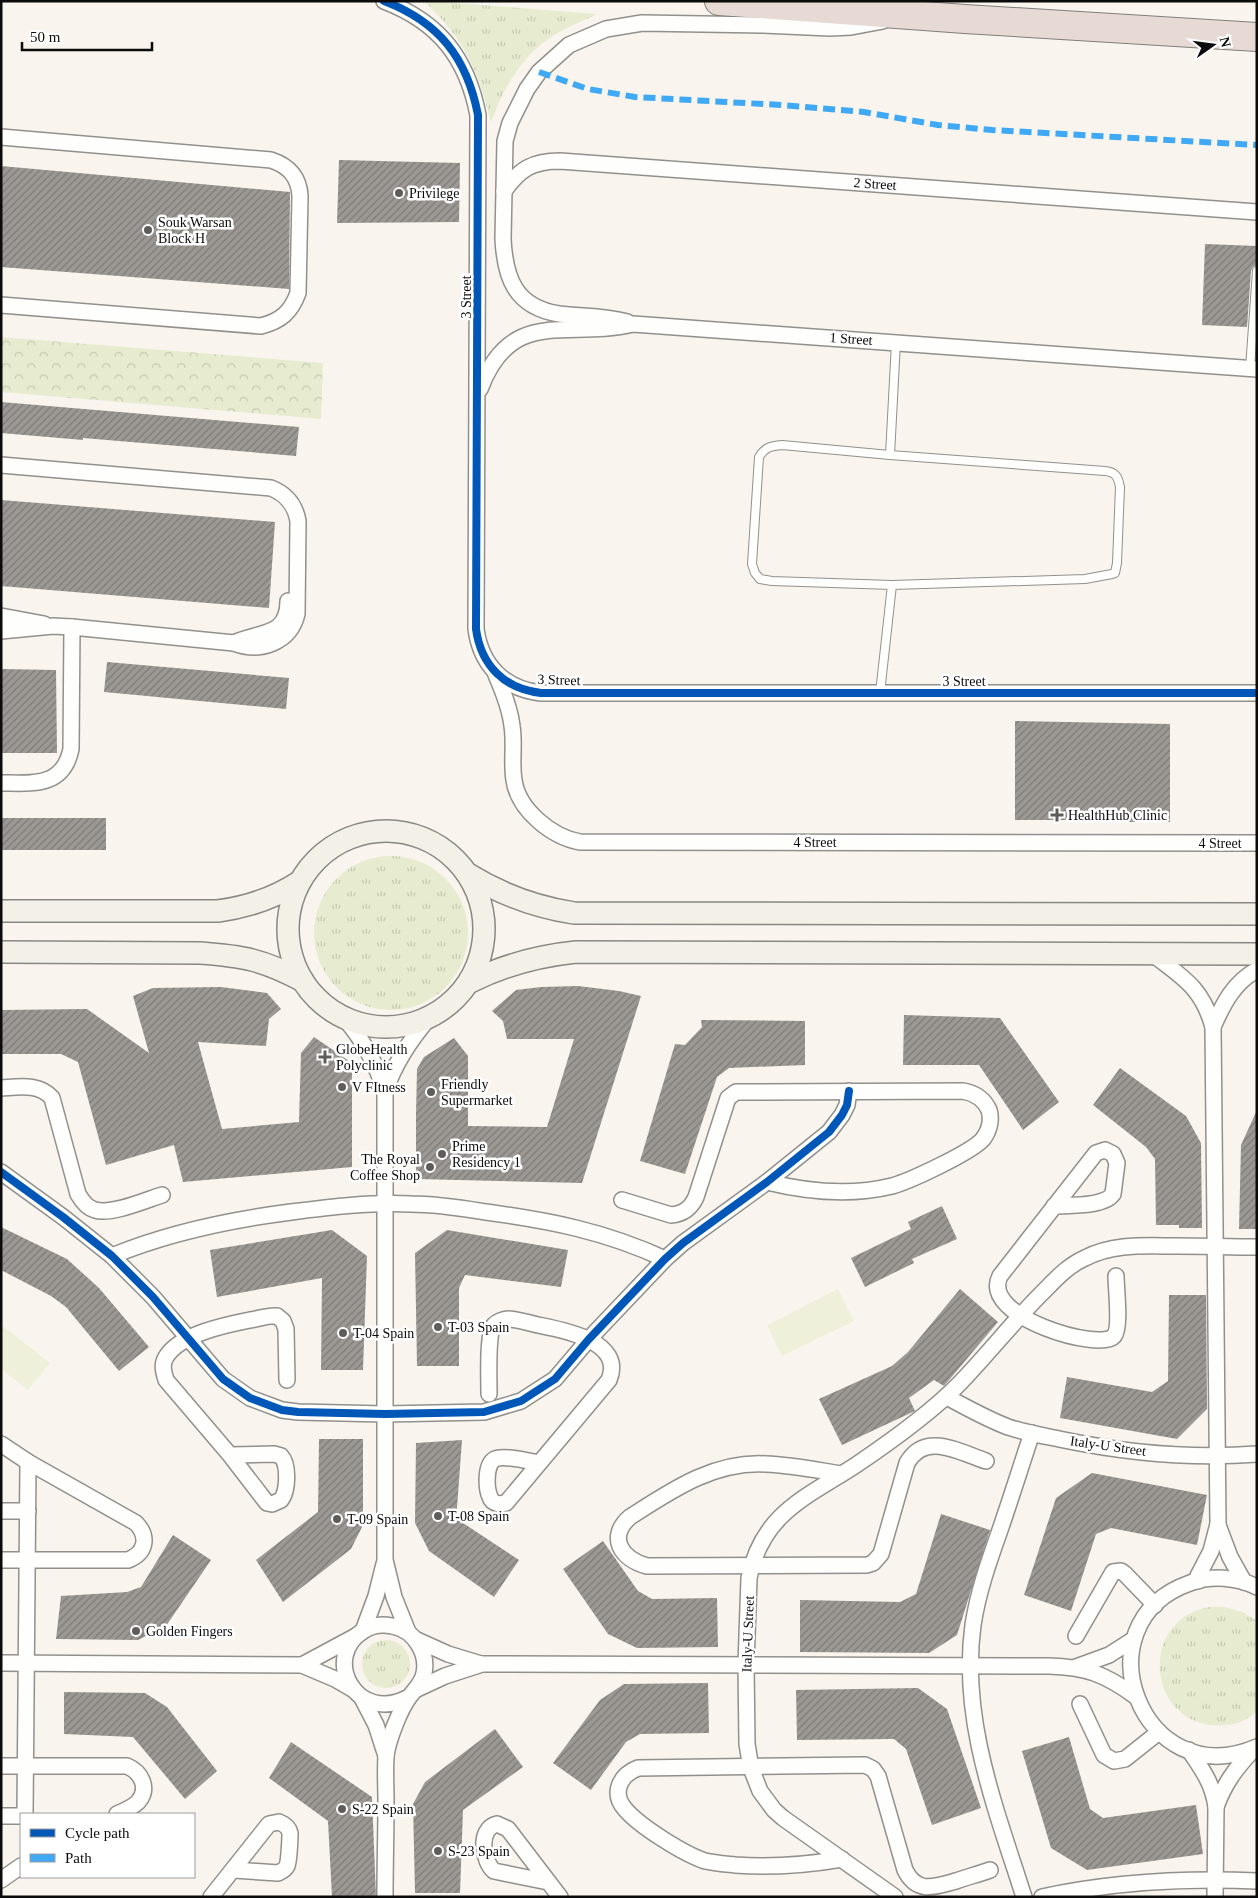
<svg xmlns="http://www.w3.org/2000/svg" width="1258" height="1898" font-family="Georgia,serif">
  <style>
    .grass { fill: url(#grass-tufts) }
    .park { fill: url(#park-crowns) }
    .pitch { fill: #eff0d9 }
    .building { fill: url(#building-hatch) }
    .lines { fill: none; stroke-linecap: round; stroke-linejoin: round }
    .lane-casing { stroke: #92908d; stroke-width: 10 }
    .street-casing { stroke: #92908d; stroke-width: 18 }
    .secondary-casing { stroke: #898784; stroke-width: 24 }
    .highway-casing { stroke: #7f7e7a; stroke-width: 30 }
    .lane { stroke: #fefefc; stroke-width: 8 }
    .street { stroke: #fefefc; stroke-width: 15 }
    .secondary { stroke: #f3f0e8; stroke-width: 21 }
    .highway { stroke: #e7dad4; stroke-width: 28 }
    .quiet { stroke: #3fa9f5; stroke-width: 6; stroke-dasharray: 12 6; stroke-linecap: butt }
    .cycleway-casing { stroke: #fff; stroke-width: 11 }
    .cycleway { stroke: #0057b8; stroke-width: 8 }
    .poi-dot { fill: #5e5d5a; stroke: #fff; stroke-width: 2 }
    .labels { text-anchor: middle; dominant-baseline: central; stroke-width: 5; stroke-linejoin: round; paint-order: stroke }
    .street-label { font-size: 14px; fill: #0b0b0b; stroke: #fff }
    .poi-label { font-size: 14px; fill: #0b0b0b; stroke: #fff; text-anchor: start }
  </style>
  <defs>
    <pattern id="grass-tufts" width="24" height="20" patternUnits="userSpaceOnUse" patternTransform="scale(1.25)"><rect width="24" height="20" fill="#e7ecd0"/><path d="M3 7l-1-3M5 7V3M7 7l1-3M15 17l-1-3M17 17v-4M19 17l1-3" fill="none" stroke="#c5c9b1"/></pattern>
    <pattern id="park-crowns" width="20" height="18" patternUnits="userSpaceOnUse" patternTransform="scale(1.25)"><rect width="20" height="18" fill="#e7ecd0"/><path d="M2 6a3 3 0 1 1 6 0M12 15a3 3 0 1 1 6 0" fill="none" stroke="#c5c9b1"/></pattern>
    <pattern id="building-hatch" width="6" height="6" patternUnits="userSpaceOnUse" patternTransform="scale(1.25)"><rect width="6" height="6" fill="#9c9894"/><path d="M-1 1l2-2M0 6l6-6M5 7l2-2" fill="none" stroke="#7d7a77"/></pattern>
  </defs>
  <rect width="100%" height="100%" fill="#f9f5ee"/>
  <g class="grass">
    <path d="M424,1H430L597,14C577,24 554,32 537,48C515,68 501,95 491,122C477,67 465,41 424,1Z"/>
    <circle cx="391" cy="933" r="77"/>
    <path d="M1224,1607L1243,1612L1257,1621V1712C1252,1715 1246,1720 1240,1722C1231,1726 1220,1726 1210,1725C1146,1716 1142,1622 1205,1608C1211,1606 1218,1607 1224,1607Z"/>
    <circle cx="386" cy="1664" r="24"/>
  </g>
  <polygon class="park" points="1,337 323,363 321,419 1,392"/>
  <g class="pitch">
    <polygon points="838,1289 854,1321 782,1356 767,1325"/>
    <polygon points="1,1325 50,1363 28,1390 1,1369"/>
  </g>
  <g class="building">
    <polygon points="339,160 460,163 459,222 337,223"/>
    <polygon points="1,166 290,192 289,289 1,267"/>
    <polygon points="1205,244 1257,246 1257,265 1253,267 1251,271 1247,327 1202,325"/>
    <polygon points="1,402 299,427 296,456 83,438 83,440 1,433"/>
    <polygon points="1,500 275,522 269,608 1,586"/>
    <polygon points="107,662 289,678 286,709 104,692"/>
    <polygon points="1,669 56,670 57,753 1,753"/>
    <polygon points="1015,721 1170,724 1170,822 1104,822 1104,820 1015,820"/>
    <rect x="1" y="818" width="105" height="32"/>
    <polygon points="578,986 619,991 641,996 582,1183 416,1179 416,1115 417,1069 424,1057 454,1038 468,1056 468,1126 547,1127 574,1039 507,1039 503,1021 492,1011 516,990 541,987"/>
    <polygon points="221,987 267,993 281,1009 269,1019 266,1046 198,1042 222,1129 299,1122 301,1053 314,1037 352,1063 352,1167 183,1182 174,1145 106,1165 78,1062 61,1054 1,1054 1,1010 87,1009 149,1053 133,996 153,988"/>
    <polygon points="904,1015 1000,1018 1059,1102 1023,1130 979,1065 903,1065"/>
    <polygon points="701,1020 805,1021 805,1065 729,1068 717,1077 685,1174 640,1161 675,1044 685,1045 702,1027"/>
    <polygon points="1120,1068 1186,1116 1201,1143 1202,1228 1179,1228 1179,1225 1156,1225 1155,1159 1146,1147 1093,1105"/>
    <polygon points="1257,1110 1257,1229 1239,1229 1241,1145"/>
    <polygon points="942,1206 957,1239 912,1259 914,1263 865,1287 851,1258 911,1229 908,1222"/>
    <polygon points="1,1227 67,1259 99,1288 149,1347 119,1371 66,1307 51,1296 1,1270"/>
    <polygon points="332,1230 367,1256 363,1370 321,1370 322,1278 217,1297 210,1250"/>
    <polygon points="447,1230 568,1250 561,1287 465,1275 459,1288 459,1366 417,1366 415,1253"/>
    <polygon points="960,1289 998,1322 944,1386 934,1380 909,1398 915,1411 842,1445 819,1399 892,1366 908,1352"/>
    <polygon points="1169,1295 1206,1295 1207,1409 1177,1439 1060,1418 1067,1377 1152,1392 1168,1381"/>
    <polygon points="319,1439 363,1439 363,1525 351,1549 283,1602 256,1560 318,1512"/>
    <polygon points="462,1440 457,1508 463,1523 519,1560 494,1597 429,1551 415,1523 416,1443"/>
    <polygon points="1092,1473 1207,1495 1197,1545 1111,1528 1096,1534 1071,1611 1024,1595 1056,1498"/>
    <polygon points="941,1514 990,1530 957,1635 929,1653 800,1652 800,1600 900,1602 916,1594"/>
    <polygon points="173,1535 211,1560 166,1626 138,1640 56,1639 61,1596 127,1592 141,1587"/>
    <polygon points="603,1541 638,1591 652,1599 717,1598 718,1647 637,1648 608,1634 563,1569"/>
    <polygon points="708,1683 709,1733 640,1734 626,1742 591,1790 553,1763 600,1700 624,1684"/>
    <polygon points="918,1688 947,1709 981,1808 932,1825 906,1749 894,1739 797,1740 796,1690"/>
    <polygon points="64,1692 145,1693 167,1707 217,1771 185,1799 133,1737 64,1734"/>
    <polygon points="495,1729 523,1767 463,1810 460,1893 415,1893 413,1804 425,1782"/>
    <polygon points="1069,1737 1090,1809 1103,1818 1196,1805 1203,1854 1087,1870 1051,1848 1022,1751"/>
    <polygon points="291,1742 372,1797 376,1897 332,1897 328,1821 269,1778"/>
  </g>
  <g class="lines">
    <g class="lane-casing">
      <g id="lane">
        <polyline points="1250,368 1257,271"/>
        <polyline points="890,455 896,342"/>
        <path d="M880,693L892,585L772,581L760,579L755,573L752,564L759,457C765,447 771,446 782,445L890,455L1105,471C1116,472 1118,477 1120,487L1117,563L1115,573L1112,574L1085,579L892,585"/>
      </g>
    </g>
    <g class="street-casing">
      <g id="street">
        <path d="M384,1C439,22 467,58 478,115L476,629C481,666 505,689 541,693H1257"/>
        <path d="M1,137L271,160C289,166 299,177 300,196L298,293C291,312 281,321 261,326L1,305"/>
        <path d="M504,191C520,169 532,161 560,161L1257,212"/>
        <path d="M627,322C603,315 582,317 559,314C515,307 505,278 503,239L505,141L510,123L527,89L539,72L569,45L606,29L642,23L763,25L830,28L851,27L883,21"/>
        <path d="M480,389C512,305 568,340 633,324L1257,369"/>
        <path d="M1,465L271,488C286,494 295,504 298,521L297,614C290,643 260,653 234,643L72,627L53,626L1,631"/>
        <polyline points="1,616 44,624"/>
        <path d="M234,643C258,631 288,638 288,601"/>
        <path d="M496,675C503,691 510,708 512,726C515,744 511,762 514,780C518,810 552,837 580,842L1257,843"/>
        <path d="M1,783C32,783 63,788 71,749L72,627"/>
        <path d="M1151,953C1182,977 1202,987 1213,1027L1218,1524L1211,1551L1198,1576V1581"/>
        <path d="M345,1019C364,1041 376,1063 385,1091V1560L394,1597L408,1632"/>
        <path d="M1213,1027C1223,1004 1234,982 1257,970"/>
        <path d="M1,1088C19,1087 39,1083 52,1098L78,1194C82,1201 87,1208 95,1210C112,1215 146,1200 162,1195"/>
        <path d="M385,1091C395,1063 409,1041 429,1018"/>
        <polyline points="1,1172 63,1217 112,1256 153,1297 223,1379 250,1398 282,1410 298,1412 385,1414 484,1412 521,1401 555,1379 589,1339 665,1259 683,1243 767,1182 829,1132 842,1115 847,1105 849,1091"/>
        <path d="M622,1200L671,1215C684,1214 691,1208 696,1197L728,1098L736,1092L963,1091C974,1093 984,1099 989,1110C992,1120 989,1131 983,1139C972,1152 910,1181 892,1186C851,1196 808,1192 767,1182"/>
        <path d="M1054,1206C1070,1205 1104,1207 1113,1194L1117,1163L1113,1154L1105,1150L1096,1153L1000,1276C979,1317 1101,1352 1114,1336C1121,1328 1116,1288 1116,1276"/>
        <path d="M112,1256C170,1232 229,1220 291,1212C330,1207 371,1202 411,1204C437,1204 461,1208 486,1212C551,1221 604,1231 665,1259"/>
        <path d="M489,1394C489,1380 487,1334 494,1325C497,1322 503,1319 508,1319C517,1319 528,1323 538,1325C563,1330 625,1341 609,1380L506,1503L499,1504C495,1503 491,1501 490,1497C486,1488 485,1464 495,1459C503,1455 528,1461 539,1463"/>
        <path d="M947,1397C967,1408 987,1419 1008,1427C1026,1433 1045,1436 1064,1440C1127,1453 1192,1459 1257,1454"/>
        <path d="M1,1444L28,1462L136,1523C149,1537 146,1553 128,1560H1"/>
        <path d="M230,1455L274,1454L281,1456C289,1465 288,1491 281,1500L272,1504L267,1503L230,1455L166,1380C164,1373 161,1365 166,1357C180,1334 225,1325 250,1320C258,1319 268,1315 277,1316L283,1321L286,1329L287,1380"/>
        <path d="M841,1474C816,1470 791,1465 766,1464C714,1461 672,1490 630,1517C607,1537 621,1559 647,1566L867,1565L873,1563L881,1554L907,1463C925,1431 959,1452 986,1461"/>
        <polyline points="1,1511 28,1511"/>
        <polyline points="1218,1525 1230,1557 1244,1582"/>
        <path d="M1257,1587C1237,1577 1211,1575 1190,1583C1076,1623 1142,1797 1257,1747"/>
        <polyline points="363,1631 376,1596 384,1564"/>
        <polyline points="1076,1636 1113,1572 1121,1571 1125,1574 1155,1605"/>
        <polyline points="417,1640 448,1654 481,1664"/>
        <polyline points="1,1663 302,1665 335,1679 354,1690"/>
        <polyline points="302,1665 356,1636"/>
        <polyline points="1076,1667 1109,1655 1134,1639"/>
        <path d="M417,1689L445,1676L482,1664L1049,1666C1086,1667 1105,1674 1135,1696"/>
        <polyline points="362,1698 376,1725 386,1756"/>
        <polyline points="1080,1704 1104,1755 1114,1761 1125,1759 1159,1732"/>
        <path d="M1189,1750C1202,1769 1213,1784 1216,1807L1215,1897"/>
        <path d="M1,1766H127C141,1772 150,1788 138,1802C133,1807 124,1811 117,1814"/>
        <path d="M1216,1807C1224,1784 1236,1768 1253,1750"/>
        <polyline points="25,1814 28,1462"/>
        <polyline points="1,1816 21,1816"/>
        <path d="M842,1859C806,1865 772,1868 735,1865C726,1864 714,1863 705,1861C684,1854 639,1826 625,1809C611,1793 620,1775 638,1768L865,1765L873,1769L878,1776L905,1870C917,1894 934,1887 956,1881C967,1877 979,1874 990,1870"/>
        <polyline points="1,1880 21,1866"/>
        <path d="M548,1882L494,1871C483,1862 477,1829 497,1824L508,1829L560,1897"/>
        <path d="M211,1897L269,1824L279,1822C284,1824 289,1828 290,1833C290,1839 289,1861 287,1866C285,1870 282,1871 278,1873L234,1870"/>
        <path d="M385,1897C385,1865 386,1833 386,1802C386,1787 385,1771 386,1756C388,1740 400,1709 410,1696C415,1690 420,1685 423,1677C430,1655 415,1630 392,1626C382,1624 372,1625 363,1631C321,1657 356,1726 409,1697"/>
        <path d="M895,1897L783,1818L774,1810L760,1791L751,1768L747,1744L746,1665L749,1578C762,1513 807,1497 856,1465C890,1442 932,1412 960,1383C988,1354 1013,1322 1041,1294C1055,1280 1067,1266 1085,1258C1114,1243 1145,1246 1177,1246C1204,1246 1230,1247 1257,1247"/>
        <path d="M1024,1897C996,1809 960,1719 973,1625C978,1592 989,1561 1000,1530C1011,1498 1021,1466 1032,1433"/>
        <path d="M1042,1897C1112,1882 1185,1878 1257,1881"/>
      </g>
    </g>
    <g class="secondary-casing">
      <g id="secondary">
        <circle cx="386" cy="929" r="98"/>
        <path d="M468,874C502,895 535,907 574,913L1257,914"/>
        <path d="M1,911H218C248,907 273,899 299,882"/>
        <path d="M1,952L200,953C243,956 264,960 303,981"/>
        <path d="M470,982C504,965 537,956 576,952L1257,954"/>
      </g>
    </g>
    <g class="highway-casing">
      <polyline id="highway" points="719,1 965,19 1257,37"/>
    </g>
    <use href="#lane" class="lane"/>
    <use href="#street" class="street"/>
    <use href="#secondary" class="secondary"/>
    <use href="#highway" class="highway"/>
    <polyline class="quiet" points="539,72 588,89 635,97 781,105 864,112 938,125 992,130 1257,145"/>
    <g class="cycleway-casing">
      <g id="cycleway">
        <path d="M384,1C439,22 467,58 478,115L476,629C481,666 505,689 541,693H1257"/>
        <polyline points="1,1172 63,1217 112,1256 153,1297 223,1379 250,1398 282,1410 298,1412 385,1414 484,1412 521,1401 555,1379 589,1339 665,1259 683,1243 767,1182 829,1132 842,1115 847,1105 849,1091"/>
      </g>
    </g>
    <use href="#cycleway" class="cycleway"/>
  </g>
  <g class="poi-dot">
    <circle cx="399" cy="193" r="5"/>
    <circle cx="148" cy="230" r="5"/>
    <path d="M1054.5 807.5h5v5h5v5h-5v5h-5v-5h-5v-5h5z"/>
    <path d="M322.5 1049.5h5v5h5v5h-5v5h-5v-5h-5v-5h5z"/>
    <circle cx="342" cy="1087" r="5"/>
    <circle cx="431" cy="1092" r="5"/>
    <circle cx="442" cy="1154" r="5"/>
    <circle cx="430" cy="1167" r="5"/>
    <circle cx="438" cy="1327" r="5"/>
    <circle cx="343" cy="1333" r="5"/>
    <circle cx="438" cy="1516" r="5"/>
    <circle cx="337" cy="1519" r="5"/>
    <circle cx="136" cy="1631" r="5"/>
    <circle cx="342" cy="1809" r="5"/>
    <circle cx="438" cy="1851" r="5"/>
  </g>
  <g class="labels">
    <g class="street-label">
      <text transform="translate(875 184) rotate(4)">2 Street</text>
      <text transform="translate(466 297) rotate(-90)">3 Street</text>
      <text transform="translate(851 339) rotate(4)">1 Street</text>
      <text transform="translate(559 680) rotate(2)">3 Street</text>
      <text x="964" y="681">3 Street</text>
      <text x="815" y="842">4 Street</text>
      <text x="1220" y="843">4 Street</text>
      <text transform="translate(1108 1446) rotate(8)">Italy-U Street</text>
      <text transform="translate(748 1634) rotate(-88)">Italy-U Street</text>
    </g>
    <g class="poi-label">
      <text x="409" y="193">Privilege</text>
      <text x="158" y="222">Souk Warsan<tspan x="158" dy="16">Block H</tspan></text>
      <text x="1068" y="815">HealthHub Clinic</text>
      <text x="336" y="1049">GlobeHealth<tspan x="336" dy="16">Polyclinic</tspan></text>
      <text x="441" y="1084">Friendly<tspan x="441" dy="16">Supermarket</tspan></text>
      <text x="352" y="1087">V FItness</text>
      <text x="452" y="1146">Prime<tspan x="452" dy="16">Residency 1</tspan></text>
      <text x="420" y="1159" text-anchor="end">The Royal<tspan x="420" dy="16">Coffee Shop</tspan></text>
      <text x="448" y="1327">T-03 Spain</text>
      <text x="353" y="1333">T-04 Spain</text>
      <text x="448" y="1516">T-08 Spain</text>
      <text x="347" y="1519">T-09 Spain</text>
      <text x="146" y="1631">Golden Fingers</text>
      <text x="352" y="1809">S-22 Spain</text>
      <text x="448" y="1851">S-23 Spain</text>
    </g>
  </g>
  <rect width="1258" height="1898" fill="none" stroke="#0b0b0b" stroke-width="5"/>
  <rect x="20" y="1813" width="175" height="65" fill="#ffffff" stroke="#9d9d9d"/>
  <rect x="30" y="1829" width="25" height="8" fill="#0057b8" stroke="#9d9d9d"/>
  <text x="65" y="1838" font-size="15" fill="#0b0b0b">Cycle path</text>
  <rect x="30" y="1854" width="25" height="8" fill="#3fa9f5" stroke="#9d9d9d"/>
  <text x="65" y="1863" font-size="15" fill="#0b0b0b">Path</text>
  <g transform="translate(1213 45) rotate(76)" stroke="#ffffff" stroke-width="4" paint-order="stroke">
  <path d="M0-4L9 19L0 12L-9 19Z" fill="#0b0b0b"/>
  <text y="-8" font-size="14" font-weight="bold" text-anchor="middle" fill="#0b0b0b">N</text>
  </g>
  <path d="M22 42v8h130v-8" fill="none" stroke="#0b0b0b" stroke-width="2.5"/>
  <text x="30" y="42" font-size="15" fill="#0b0b0b" stroke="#ffffff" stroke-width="4" paint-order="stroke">50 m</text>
</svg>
